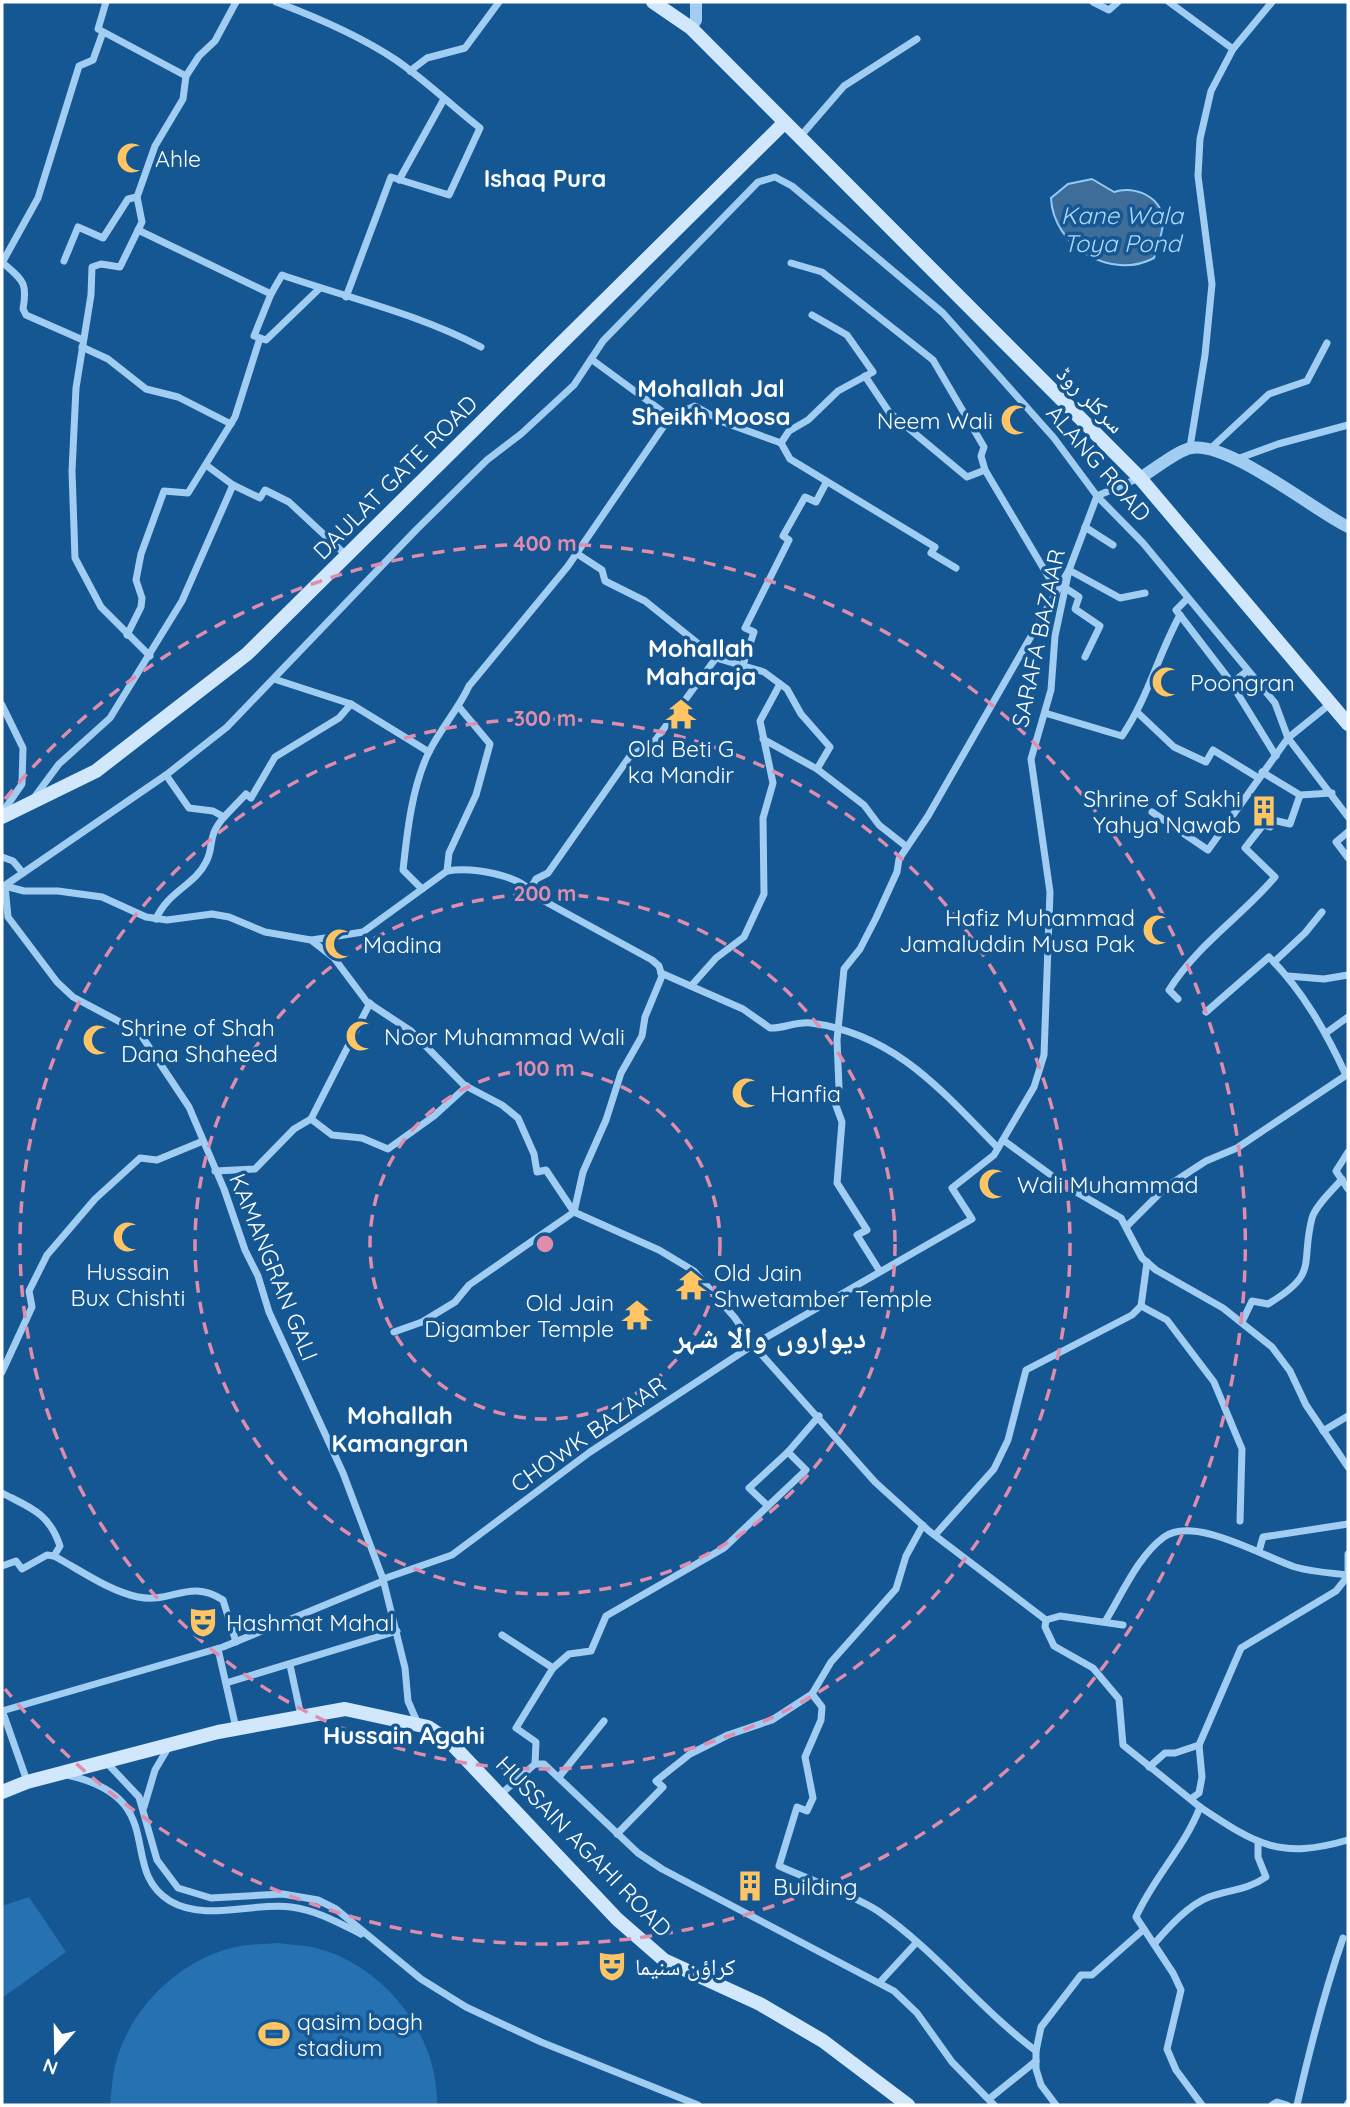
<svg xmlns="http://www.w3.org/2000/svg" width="1350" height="2107" font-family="Quicksand,'Noto Naskh Arabic',sans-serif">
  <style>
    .green { fill: #2671b2 }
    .water { fill: #3d6d98; stroke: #94caf5; stroke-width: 2 }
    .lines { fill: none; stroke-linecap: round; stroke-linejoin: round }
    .minor { stroke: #a2cdf2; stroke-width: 7 }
    .tertiary { stroke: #a2cdf2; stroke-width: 12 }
    .secondary { stroke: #d1e7fc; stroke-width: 14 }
    .ring { fill: none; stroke: #e08cad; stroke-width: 3.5; stroke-dasharray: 12 9 }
    .labels { text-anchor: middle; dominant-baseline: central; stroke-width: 7; stroke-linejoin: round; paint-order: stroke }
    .poi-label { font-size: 23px; fill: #fff; stroke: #145793; text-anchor: start }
    .street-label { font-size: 23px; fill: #fff; stroke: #145793 }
    .neighbourhood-label { font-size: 24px; font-weight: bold; fill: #fff; stroke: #145793 }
    .water-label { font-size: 24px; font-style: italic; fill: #aed7f9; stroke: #145793 }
    .district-label { font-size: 30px; font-weight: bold; fill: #fff; stroke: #145793 }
    .centre { fill: #e08cad; stroke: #145793; stroke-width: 3.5 }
    .ring-label { font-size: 21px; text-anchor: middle; font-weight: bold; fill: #e08cad; stroke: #145793; stroke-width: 7; stroke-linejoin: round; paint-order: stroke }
  </style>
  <rect width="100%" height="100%" fill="#145793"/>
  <g class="green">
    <polygon points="29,1897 66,1952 2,1998 2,1906"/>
    <path d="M279,1943C291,1945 304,1945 316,1948C385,1966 438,2034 437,2105H110C112,2091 112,2076 116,2062C131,2006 183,1956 241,1946C253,1944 266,1944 279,1943Z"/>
  </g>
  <path class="water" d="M1092,179L1114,192C1135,185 1164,197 1163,224C1162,235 1157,247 1154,258C1111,281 1053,246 1051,198L1068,184Z"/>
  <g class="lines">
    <g class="minor">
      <polyline points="106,2 98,29 186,76"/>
      <path d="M276,2C316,17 360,36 396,60C425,80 452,106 480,128L449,195L391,177L346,297"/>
      <polyline points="1093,2 1109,10 1118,2"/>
      <polyline points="1169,2 1233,49"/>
      <polyline points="410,71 427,58 465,48 499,2"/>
      <polyline points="799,138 844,86 917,39"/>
      <polyline points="399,180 444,99"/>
      <polyline points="138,230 271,294"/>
      <polyline points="64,261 78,227 103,238 128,199 137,197"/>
      <path d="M2,262C22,280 28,281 23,309L26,315L83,340"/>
      <polyline points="2,263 38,198 79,66 93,60 103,32"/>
      <polyline points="791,263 822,272 933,360 984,447 981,456 985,470 1048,576 1060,586"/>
      <path d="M320,288L266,340L254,336L271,294L282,275C351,299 416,313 481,347"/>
      <polyline points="82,347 108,359 146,389 178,397 231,424"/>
      <polyline points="865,376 889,412 967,477 985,470"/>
      <polyline points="670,417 695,406 723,422 781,443 790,459 935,547 931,553 956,568"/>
      <polyline points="781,443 789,431 808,420 838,391 873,372 847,335 812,315"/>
      <polyline points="1190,447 1205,355 1212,284 1198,176 1200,139 1211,91 1233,49 1272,2"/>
      <polyline points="1210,449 1269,394 1307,381 1327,343"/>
      <polyline points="1237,459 1278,444 1348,425"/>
      <polyline points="206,465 233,485 260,498 265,490 289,502 347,556"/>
      <polyline points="1085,527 1113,545"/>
      <polyline points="576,553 602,570 605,581 645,601 716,658 764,672 787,689 801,714 830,747 817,769 864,805 879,825 907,847"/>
      <polyline points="1067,589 1079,597 1075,609 1100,626 1085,657"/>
      <polyline points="1187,599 1176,610 1228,678 1276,756"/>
      <polyline points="127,635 141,607 142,598 136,580 141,554 164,491 188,493 235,417 260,338"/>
      <polyline points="150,656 101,607 75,558 72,471 76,388 91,295 92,267 101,264 120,267 142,222 137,197 155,146 183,99 186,76 199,56 215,41 236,2"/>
      <polyline points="743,665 754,632 745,628 789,540 783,536 805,497 816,502 826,483"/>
      <polyline points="274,679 351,704 429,752"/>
      <polyline points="1232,683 1247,671"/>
      <polyline points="2,705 23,748 22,784 2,813"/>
      <path d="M1045,713L1122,736C1148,698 1158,655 1180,615"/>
      <polyline points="1138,713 1174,747 1206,762 1213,750 1257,777"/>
      <polyline points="763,739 817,769"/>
      <polyline points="1262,772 1300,795 1332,793"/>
      <polyline points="166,775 189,808 213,811 224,817 246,794 251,798 275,757 339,718 351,704"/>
      <polyline points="33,799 59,764 110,718 182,601 233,485"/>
      <polyline points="1152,812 1208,850 1288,738 1330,704"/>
      <polyline points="1348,832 1336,842 1348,858"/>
      <polyline points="2,857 13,861 23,873"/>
      <polyline points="447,871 449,853 476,795 490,744 459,707"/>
      <polyline points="4,886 166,775 227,727 416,530 487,460 521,434 574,385 603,341 758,182 775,177 792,186 943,313 1054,438 1097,496 1143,543 1275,703 1288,738 1348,817"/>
      <path d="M5,886L24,891H58L102,897L146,917L167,920L212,914L229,917L265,932L311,940L334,958L367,1002L411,1031L464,1085L502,1105L518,1118L534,1154L537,1172L546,1170L574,1212L659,1250L694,1271L735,1318L753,1345L875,1482L929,1531L1046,1620L1045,1627L1054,1646L1093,1668L1119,1699L1123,1745L1200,1807C1185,1847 1153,1878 1136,1917L1173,1973L1181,1990L1167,2049L1176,2070L1202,2105"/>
      <polyline points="5,886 8,917 57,982 73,997 139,1032 189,1107 224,1189 245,1250 258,1276 269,1312 343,1473 383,1579 405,1668 408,1701 418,1724"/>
      <path d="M422,889L403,870C407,833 412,786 429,752C440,729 458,710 469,686L568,566L670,417L591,359"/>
      <polyline points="530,889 536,879 548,873 630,756 654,742 716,658"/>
      <path d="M156,919C168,891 195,885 206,862C215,845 206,838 224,817"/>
      <path d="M312,940L363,932L447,871C471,867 521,874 535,896L652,960L659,966L662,976L645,1017L642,1036L621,1073L606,1120L583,1172L574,1212L469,1285L455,1302L422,1322L394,1332"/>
      <polyline points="1274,962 1305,933 1322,912"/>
      <path d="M661,973L743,1009L770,1028C783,1029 796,1021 811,1023C895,1034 942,1091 998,1148"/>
      <polyline points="1288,976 1324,979 1348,975"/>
      <polyline points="691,986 716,958 744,937 764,894 763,818 773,783 760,721 780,684"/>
      <path d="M1178,999L1169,990C1197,945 1241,917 1275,877L1245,848L1263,825L1270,827L1273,820L1290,824L1300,795"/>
      <path d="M1206,1012L1269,957C1303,991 1326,1032 1346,1075"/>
      <polyline points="1326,1033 1348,1017"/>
      <polyline points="311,1119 332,1135 362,1138 388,1149 434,1116 467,1086"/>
      <polyline points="1003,1140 1066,1186 1121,1218 1142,1258 1156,1270 1223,1308 1272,1347 1290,1371 1306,1405 1348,1467"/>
      <polyline points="1348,1152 1336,1171 1348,1189"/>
      <polyline points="215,1171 255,1169 294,1129 311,1119 370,1003"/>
      <polyline points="1127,1226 1166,1187 1206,1161 1237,1148 1348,1074"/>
      <polyline points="879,1270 857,1235 867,1230 837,1183 842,1122 835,1103 839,1088 837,1040 844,969 860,949 876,918 897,872 899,859 928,816 1069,570 1120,598 1145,593"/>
      <polyline points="1141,1306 1167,1320 1214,1382 1242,1449 1240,1521"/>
      <path d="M1242,1322L1252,1301L1268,1304C1320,1273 1300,1265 1312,1218C1316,1205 1333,1190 1342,1179"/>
      <polyline points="2,1372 32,1307 29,1291 47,1255 95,1199 140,1158 157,1160 203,1141"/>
      <polyline points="1323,1431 1348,1416"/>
      <path d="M2,1493C31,1508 49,1513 60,1546L54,1556L47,1555L22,1569L16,1561L2,1566"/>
      <polyline points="768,1506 806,1470 788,1452"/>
      <polyline points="935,1535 994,1469 1008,1440 1026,1370 1132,1315 1141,1306 1147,1262"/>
      <polyline points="1259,1551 1263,1537 1348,1524"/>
      <polyline points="1348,1554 1348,1571"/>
      <path d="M54,1556C80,1570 109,1591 138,1597C172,1604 189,1578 223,1600L236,1642"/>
      <polyline points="383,1579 452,1555 590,1452 753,1345 972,1219 952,1188 994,1155 1034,1087 1044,1055 1050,892 1031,759 1051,690 1055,636 1069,570 1097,496 1139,478"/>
      <polyline points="1046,1620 1060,1616 1123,1625"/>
      <path d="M1106,1620C1122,1594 1138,1556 1164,1537C1194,1515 1264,1557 1295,1567C1312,1572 1331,1573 1348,1575"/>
      <polyline points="502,1635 553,1668"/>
      <polyline points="218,1649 236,1728"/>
      <polyline points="290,1665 301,1716"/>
      <polyline points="226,1683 397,1631"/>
      <path d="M812,1694L822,1707L821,1720L805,1757L813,1798L807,1811L797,1807L779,1866C808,1879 853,1895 878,1911C936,1951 980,2009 1036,2051V2069L1041,2085L1056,2105"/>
      <polyline points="2,1710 27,1781"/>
      <polyline points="2,1711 223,1647 383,1581"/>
      <polyline points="106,1762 139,1797 157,1860 178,1888 211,1898 283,1894 318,1900 336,1909 421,1979 466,2007 541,2042 698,2105"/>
      <polyline points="535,1764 536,1742 516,1728 553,1668 569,1654 591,1651 606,1616 724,1548 768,1506 749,1488 788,1452 819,1416"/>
      <polyline points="1149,1767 1165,1753 1175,1753 1199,1745"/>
      <path d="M67,1775C172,1798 116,1868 170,1901C205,1922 253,1902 291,1907C316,1910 339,1923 361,1934"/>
      <polyline points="559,1777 604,1721"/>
      <polyline points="501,1794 535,1764 544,1764 638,1853 662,1869 894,1991 917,2013 952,2062 994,2105"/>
      <polyline points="1192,1798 1199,1793 1202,1777 1199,1745 1241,1648 1336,1591 1348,1576"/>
      <polyline points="144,1807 155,1770 168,1748"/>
      <path d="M1200,1807C1256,1844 1279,1860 1348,1840"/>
      <polyline points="617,1834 663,1787 656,1781 690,1754 728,1735 772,1720 812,1694 831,1662 896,1589 906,1556 923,1525"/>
      <path d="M1154,1944C1168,1928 1188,1905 1209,1897C1228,1890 1248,1890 1266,1877L1258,1857V1843"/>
      <polyline points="880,1982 916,1943"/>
      <polyline points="1036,2051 1041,2027 1081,1975 1092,1975 1143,1930"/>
      <polyline points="989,2099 1036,2061"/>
      <polyline points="1272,2105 1277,2102 1287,2105"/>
      <path d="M1297,2105C1310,2048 1324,1993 1343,1938"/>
      <polyline points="1347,2105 1348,2103"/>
    </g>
    <g class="tertiary">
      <polyline points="691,28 696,20 696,2"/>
      <path d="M1140,478C1152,471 1178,450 1191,448C1228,441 1312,509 1348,527"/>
    </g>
    <g class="secondary">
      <polyline points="653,2 691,28 1140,478 1348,724"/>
      <polyline points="2,817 96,771 247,654 784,123"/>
      <polyline points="2,1792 27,1782 218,1732 345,1709 428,1727 449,1741 617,1919 664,1960 760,2004 823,2041 908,2105"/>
    </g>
  </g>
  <g class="ring">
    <circle cx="545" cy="1244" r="175"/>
    <circle cx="545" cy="1244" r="350"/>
    <circle cx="545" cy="1244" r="525"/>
    <path d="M5 799A700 700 0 1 1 5 1689"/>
  </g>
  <defs>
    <g id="mosque-bare" transform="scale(2.415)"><path d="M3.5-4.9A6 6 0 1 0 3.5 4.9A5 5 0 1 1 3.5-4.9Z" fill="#ffc463" stroke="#145793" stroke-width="2.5" paint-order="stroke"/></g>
    <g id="temple-bare" transform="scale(2.415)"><path d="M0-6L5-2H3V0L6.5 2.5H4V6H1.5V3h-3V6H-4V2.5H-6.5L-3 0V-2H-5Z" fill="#ffc463" stroke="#145793" stroke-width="2.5" paint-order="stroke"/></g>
    <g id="building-bare" transform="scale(2.415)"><path d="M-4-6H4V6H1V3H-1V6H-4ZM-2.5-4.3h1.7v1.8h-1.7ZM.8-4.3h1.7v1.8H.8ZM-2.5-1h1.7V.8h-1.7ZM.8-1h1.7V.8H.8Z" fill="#ffc463" stroke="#145793" stroke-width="2.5" paint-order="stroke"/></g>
    <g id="theatre-bare" transform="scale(2.415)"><path d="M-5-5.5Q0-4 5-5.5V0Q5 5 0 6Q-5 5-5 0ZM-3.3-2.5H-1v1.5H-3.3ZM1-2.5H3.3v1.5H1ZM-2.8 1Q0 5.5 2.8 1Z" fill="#ffc463" stroke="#145793" stroke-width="2.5" paint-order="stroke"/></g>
    <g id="stadium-bare" transform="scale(2.415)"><path d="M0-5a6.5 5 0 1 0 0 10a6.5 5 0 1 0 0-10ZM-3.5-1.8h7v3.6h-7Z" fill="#ffc463" stroke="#145793" stroke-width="2.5" paint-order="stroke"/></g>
  </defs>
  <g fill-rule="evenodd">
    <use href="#mosque-bare" x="132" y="158"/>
    <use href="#mosque-bare" x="1016" y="420"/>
    <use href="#mosque-bare" x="1167" y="682"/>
    <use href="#temple-bare" x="681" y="714"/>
    <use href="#building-bare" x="1264" y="811"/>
    <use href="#mosque-bare" x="1158" y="930"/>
    <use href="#mosque-bare" x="340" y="944"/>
    <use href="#mosque-bare" x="361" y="1036"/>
    <use href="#mosque-bare" x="98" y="1040"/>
    <use href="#mosque-bare" x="747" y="1093"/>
    <use href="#mosque-bare" x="994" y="1184"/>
    <use href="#mosque-bare" x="128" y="1237"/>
    <use href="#temple-bare" x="691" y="1285"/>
    <use href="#temple-bare" x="637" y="1315"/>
    <use href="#theatre-bare" x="203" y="1622"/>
    <use href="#building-bare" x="750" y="1886"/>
    <use href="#theatre-bare" x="612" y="1966"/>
    <use href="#stadium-bare" x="274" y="2034"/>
  </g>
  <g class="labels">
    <g class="poi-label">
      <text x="155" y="158">Ahle</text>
      <text x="993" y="420" text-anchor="end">Neem Wali</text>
      <text x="1190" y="682">Poongran</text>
      <text x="681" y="748" text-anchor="middle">Old Beti G<tspan x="681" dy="26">ka Mandir</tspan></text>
      <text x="1241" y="798" text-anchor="end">Shrine of Sakhi<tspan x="1241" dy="26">Yahya Nawab</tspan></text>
      <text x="1135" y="917" text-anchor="end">Hafiz Muhammad<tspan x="1135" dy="26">Jamaluddin Musa Pak</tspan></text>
      <text x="363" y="944">Madina</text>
      <text x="121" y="1027">Shrine of Shah<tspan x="121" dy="26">Dana Shaheed</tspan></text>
      <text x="384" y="1036">Noor Muhammad Wali</text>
      <text x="770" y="1093">Hanfia</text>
      <text x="1017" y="1184">Wali Muhammad</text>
      <text x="128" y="1271" text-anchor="middle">Hussain<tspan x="128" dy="26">Bux Chishti</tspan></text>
      <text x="714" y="1272">Old Jain<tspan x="714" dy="26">Shwetamber Temple</tspan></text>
      <text x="614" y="1302" text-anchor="end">Old Jain<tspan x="614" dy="26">Digamber Temple</tspan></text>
      <text x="226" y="1622">Hashmat Mahal</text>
      <text x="773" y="1886">Building</text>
      <text x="635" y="1966">کراؤن سنیما</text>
      <text x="297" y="2021">qasim bagh<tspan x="297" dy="26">stadium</tspan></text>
    </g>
    <g class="street-label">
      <text transform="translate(1091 399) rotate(45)">سرکلر روڈ</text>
      <text transform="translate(1099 463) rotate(49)">ALANG ROAD</text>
      <text transform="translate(395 477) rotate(-45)">DAULAT GATE ROAD</text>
      <text transform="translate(1038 638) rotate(-78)">SARAFA BAZAAR</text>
      <text transform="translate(274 1267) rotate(68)">KAMANGRAN GALI</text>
      <text transform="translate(588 1434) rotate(-35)">CHOWK BAZAAR</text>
      <text transform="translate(584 1846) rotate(46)">HUSSAIN AGAHI ROAD</text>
    </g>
    <g class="neighbourhood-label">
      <text x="545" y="178">Ishaq Pura</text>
      <text x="711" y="388">Mohallah Jal<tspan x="711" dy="28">Sheikh Moosa</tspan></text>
      <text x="701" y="648">Mohallah<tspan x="701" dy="28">Maharaja</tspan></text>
      <text x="400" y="1415">Mohallah<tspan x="400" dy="28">Kamangran</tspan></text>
      <text x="404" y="1735">Hussain Agahi</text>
    </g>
    <g class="water-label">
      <text x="1122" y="215">Kane Wala<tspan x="1122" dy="28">Toya Pond</tspan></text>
    </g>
    <g class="district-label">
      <text x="770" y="1337">دیواروں والا شہر</text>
    </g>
  </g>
  <circle cx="545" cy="1244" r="10" class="centre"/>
  <g class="ring-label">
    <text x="545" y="551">400 m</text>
    <text x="545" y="726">300 m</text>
    <text x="545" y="901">200 m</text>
    <text x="545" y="1076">100 m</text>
  </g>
  <rect width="1350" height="2107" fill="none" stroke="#ffffff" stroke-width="7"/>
  <g transform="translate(56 2051) rotate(200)" stroke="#145793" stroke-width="5" paint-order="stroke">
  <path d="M0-5L12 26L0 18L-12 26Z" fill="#ffffff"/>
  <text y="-10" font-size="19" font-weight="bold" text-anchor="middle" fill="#ffffff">N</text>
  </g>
</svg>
